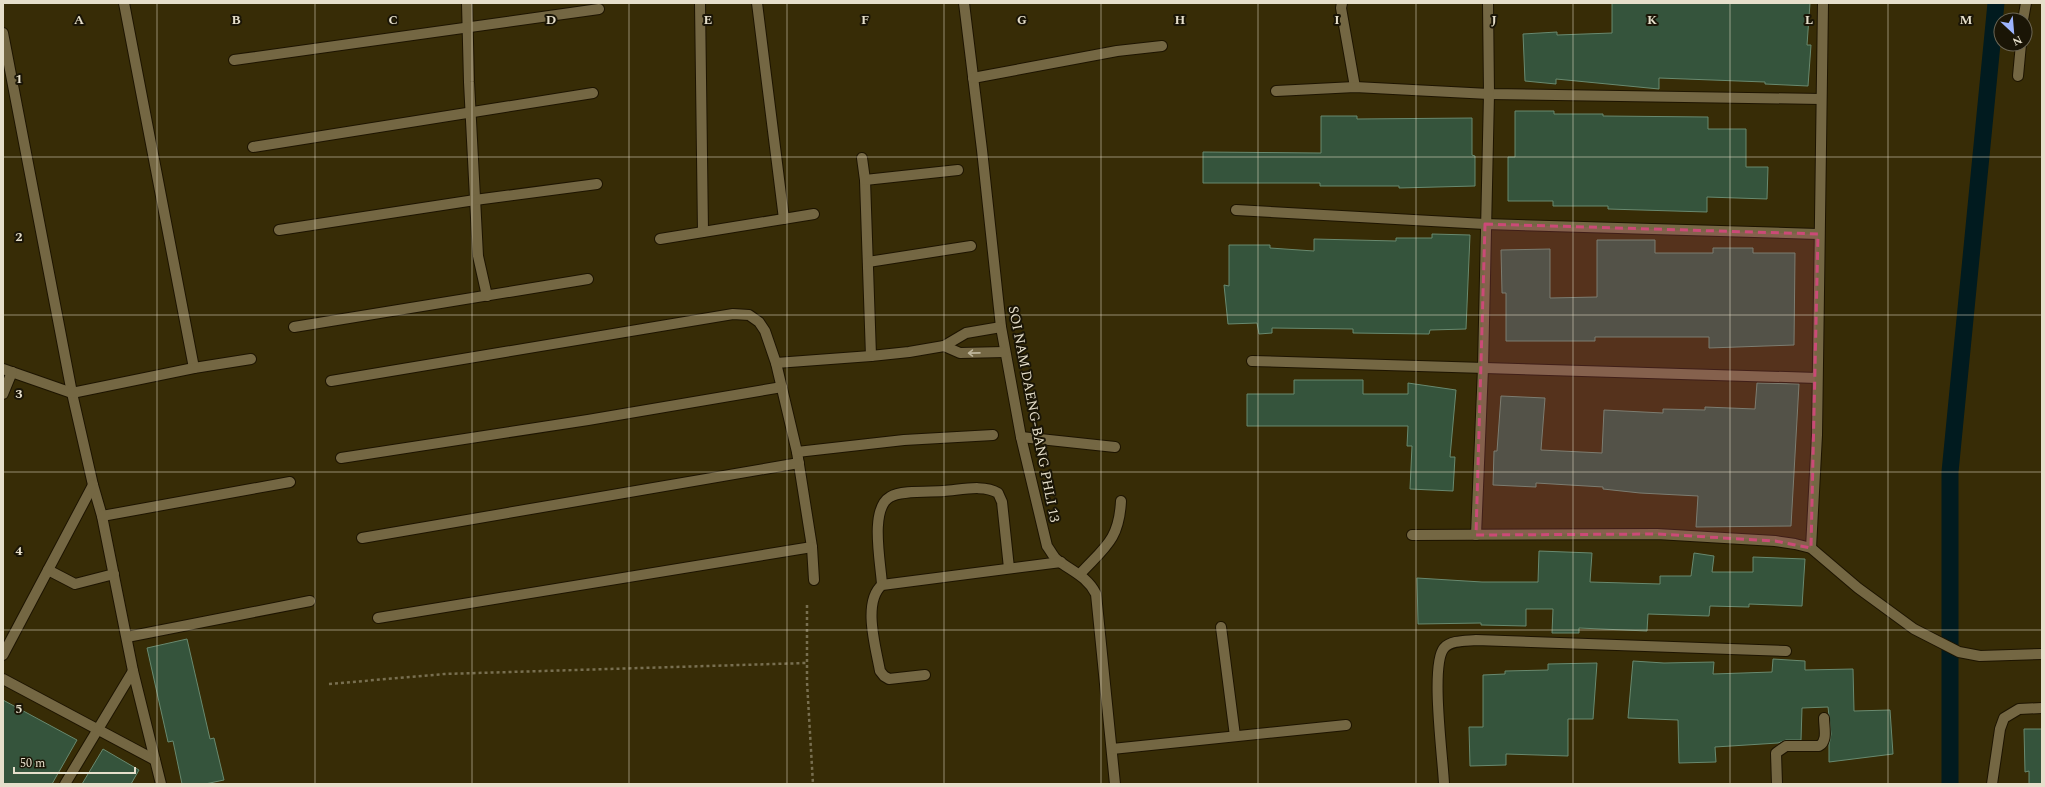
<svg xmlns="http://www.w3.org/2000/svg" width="2045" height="787" font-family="Spectral,serif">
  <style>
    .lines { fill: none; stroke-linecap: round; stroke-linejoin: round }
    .canal { stroke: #011b1f; stroke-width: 17 }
    .building { fill: #35543c; stroke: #68896f }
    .minor-casing { stroke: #1d1400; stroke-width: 12 }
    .path { stroke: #786f50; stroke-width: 2.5; stroke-dasharray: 3 3; stroke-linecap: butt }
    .minor { stroke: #746743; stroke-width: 10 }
    .oneway { stroke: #beb59b }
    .marked { fill: #cb4a77; fill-opacity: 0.2; stroke: #cb4a77; stroke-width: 3; stroke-dasharray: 8 5; stroke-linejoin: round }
    .grid { fill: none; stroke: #e6dfcb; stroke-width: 1; stroke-opacity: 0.55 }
    .labels { text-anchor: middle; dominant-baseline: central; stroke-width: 4; stroke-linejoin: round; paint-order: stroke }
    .street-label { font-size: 14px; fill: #e6dfcb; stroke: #1a1506 }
    .grid-label { font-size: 13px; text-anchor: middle; font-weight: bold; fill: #e6dfcb; stroke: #1a1506; stroke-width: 4; stroke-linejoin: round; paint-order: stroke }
  </style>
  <rect width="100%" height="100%" fill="#372c06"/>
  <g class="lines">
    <polyline class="canal" points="1950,784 1950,472 1996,3"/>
  </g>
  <g class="building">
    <polygon points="1612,3 1810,3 1807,45 1811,45 1808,86 1765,84 1765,82 1659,78 1659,89 1556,79 1556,84 1525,81 1523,34 1557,32 1557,35 1612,33"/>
    <polygon points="1515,111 1554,111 1554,114 1603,114 1603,116 1708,117 1708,129 1746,129 1746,167 1768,167 1767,199 1707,197 1707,212 1608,209 1608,206 1553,206 1553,201 1508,201 1508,157 1515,157"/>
    <polygon points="1321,116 1357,116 1357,119 1472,118 1472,155 1475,156 1475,186 1399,188 1399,186 1320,186 1320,183 1203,183 1203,152 1321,153"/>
    <polygon points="1432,234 1470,235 1466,329 1430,330 1429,334 1353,333 1353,329 1272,328 1272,333 1259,334 1257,323 1228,324 1224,285 1229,286 1229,245 1270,245 1270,248 1314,251 1314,239 1396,241 1396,238 1432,238"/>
    <polygon points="1597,240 1655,240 1655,253 1713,253 1713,248 1753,248 1753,253 1795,253 1794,345 1709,348 1709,337 1595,337 1595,341 1506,341 1506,293 1502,293 1501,250 1550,249 1550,298 1597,297"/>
    <polygon points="1294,380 1363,380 1363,394 1408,394 1408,383 1456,390 1450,457 1455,457 1453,491 1410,489 1412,446 1407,446 1408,426 1247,426 1247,394 1294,394"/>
    <polygon points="1757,383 1799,384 1791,526 1696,527 1698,496 1640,493 1603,489 1603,487 1536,483 1536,487 1493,485 1494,451 1497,451 1501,396 1545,398 1541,450 1602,453 1604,410 1663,413 1663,409 1705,410 1705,407 1755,409"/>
    <polygon points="1539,551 1592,553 1590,582 1660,584 1660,576 1691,576 1694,553 1714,556 1712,572 1753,572 1753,557 1805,559 1802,606 1749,604 1749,607 1710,606 1709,616 1648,614 1647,631 1579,628 1579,633 1552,633 1553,609 1526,609 1526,626 1481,625 1481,623 1418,624 1417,578 1482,582 1538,582"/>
    <polygon points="187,639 210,739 214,738 224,780 205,784 182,784 173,741 168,742 147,648"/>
    <polygon points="1773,659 1805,661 1805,670 1853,669 1854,711 1890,710 1893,754 1829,762 1829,745 1831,734 1828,707 1802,708 1801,740 1786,740 1778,743 1715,747 1716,762 1679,763 1678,720 1628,718 1633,661 1664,663 1714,662 1713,674 1772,672"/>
    <polygon points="1597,663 1593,719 1568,719 1568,756 1506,754 1506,765 1470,766 1469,727 1483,727 1483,675 1505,674 1505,671 1548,670 1548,664"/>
    <polygon points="3,700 77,740 52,784 3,784"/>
    <polygon points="2024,729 2042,729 2042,784 2029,784 2029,771 2025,772"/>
    <polygon points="103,749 139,770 131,784 82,784"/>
  </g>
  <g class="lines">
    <g class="minor-casing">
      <g id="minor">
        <polyline points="124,3 194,368"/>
        <polyline points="467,3 469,82 478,256 487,296"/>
        <polyline points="700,3 703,232"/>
        <polyline points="757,3 784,219"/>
        <path d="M964,3L982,150L1001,327L1021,437L1047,546C1050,550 1053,556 1056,559C1071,571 1087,576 1096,594L1115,784"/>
        <polyline points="1342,3 1341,8 1355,87"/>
        <polyline points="2023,20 2026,3"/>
        <polyline points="3,33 72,393 93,485 102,516 133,671 161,784"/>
        <polyline points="234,60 599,9"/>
        <polyline points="2018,76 2021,44"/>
        <polyline points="973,78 1117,51 1162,46"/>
        <polyline points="1276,91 1355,87 1489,94 1821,99"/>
        <polyline points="253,147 593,93"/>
        <polyline points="862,158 865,180 871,356"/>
        <polyline points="865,180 958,170"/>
        <polyline points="1236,210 1485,224 1818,234"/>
        <polyline points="279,230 475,200 597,184"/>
        <polyline points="660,239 814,214"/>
        <polyline points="868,262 971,246"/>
        <polyline points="294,327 588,279"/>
        <polyline points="944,346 960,353 1005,352"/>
        <polyline points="1252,361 1817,378"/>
        <polyline points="776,363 871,356 909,352 944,346 966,333 1001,327"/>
        <polyline points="3,369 72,393 194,368 251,359"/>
        <polyline points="331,381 733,314 749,315 759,322 765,331 776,363 797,452 812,547 814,580"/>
        <polyline points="3,394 12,372"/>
        <polyline points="1021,437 1115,447"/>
        <polyline points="797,452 904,440 993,435"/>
        <polyline points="341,458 588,420 782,387"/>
        <polyline points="102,516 290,482"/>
        <polyline points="1412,535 1657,534 1775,541 1795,544 1811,548 1858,588 1914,629 1959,652 1980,656 2042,654"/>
        <polyline points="1476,535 1483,368 1489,94 1488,3"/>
        <polyline points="362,538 799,463"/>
        <polyline points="1811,548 1817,435 1823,3"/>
        <polyline points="48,570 75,584 114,574"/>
        <path d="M1080,574C1105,547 1119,540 1121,501"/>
        <path d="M882,585C881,564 869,509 890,497C901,490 930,492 944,491C960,490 984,484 998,493L1002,502L1009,568"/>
        <polyline points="378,618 812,547"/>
        <polyline points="1221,627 1235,736"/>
        <polyline points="127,637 310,601"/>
        <polyline points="3,655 93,485"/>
        <path d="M925,675L889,679L884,676L880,671C876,648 862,602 882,585L1061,562"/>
        <polyline points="3,679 155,760"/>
        <polyline points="1112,749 1346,725"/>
        <polyline points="65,784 133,671"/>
        <path d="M1444,784C1443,758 1430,665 1444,648C1451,640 1466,641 1476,640L1786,651"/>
        <path d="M1777,784L1776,753L1786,746H1819C1828,741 1824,728 1824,718"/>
        <polyline points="1992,784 2000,729 2004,718 2019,709 2042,708"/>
      </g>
    </g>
    <g class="path">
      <polyline points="807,605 807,682 813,784"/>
      <polyline points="329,684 444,674 806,663"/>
    </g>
    <use href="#minor" class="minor"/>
  </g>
  <defs><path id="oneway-shaft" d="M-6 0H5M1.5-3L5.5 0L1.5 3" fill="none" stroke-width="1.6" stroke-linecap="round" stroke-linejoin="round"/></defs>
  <use class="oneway" href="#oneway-shaft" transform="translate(974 353) rotate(179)"/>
  <path class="marked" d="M1485,224L1818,234L1811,548L1775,541L1657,534L1476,535Z"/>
  <path class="grid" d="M157,3V784M315,3V784M472,3V784M629,3V784M787,3V784M944,3V784M1101,3V784M1258,3V784M1416,3V784M1573,3V784M1730,3V784M1888,3V784M3,157H2042M3,315H2042M3,472H2042M3,630H2042"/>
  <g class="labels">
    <g class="street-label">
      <text transform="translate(1034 414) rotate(79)">SOI NAM DAENG-BANG PHLI 13</text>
    </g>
  </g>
  <g class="grid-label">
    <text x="79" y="24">A</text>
    <text x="236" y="24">B</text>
    <text x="393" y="24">C</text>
    <text x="551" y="24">D</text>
    <text x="708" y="24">E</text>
    <text x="865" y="24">F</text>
    <text x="1022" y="24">G</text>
    <text x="1180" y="24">H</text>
    <text x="1337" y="24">I</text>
    <text x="1494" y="24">J</text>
    <text x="1652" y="24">K</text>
    <text x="1809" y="24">L</text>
    <text x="1966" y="24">M</text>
    <text x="19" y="83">1</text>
    <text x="19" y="241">2</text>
    <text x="19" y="398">3</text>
    <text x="19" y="555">4</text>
    <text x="19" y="713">5</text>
  </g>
  <rect width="2045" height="787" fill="none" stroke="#e6dfcb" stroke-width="8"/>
  <g transform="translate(2013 32) rotate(154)"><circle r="19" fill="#1a1506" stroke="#6c6655"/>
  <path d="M0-3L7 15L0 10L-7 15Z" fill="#9db4fd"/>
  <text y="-6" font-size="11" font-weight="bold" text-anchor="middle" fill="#e6dfcb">N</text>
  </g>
  <path d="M14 767v6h121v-6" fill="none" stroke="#e6dfcb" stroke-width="2"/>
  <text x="20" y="767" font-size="12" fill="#e6dfcb" stroke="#1a1506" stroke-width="3" paint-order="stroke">50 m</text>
</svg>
